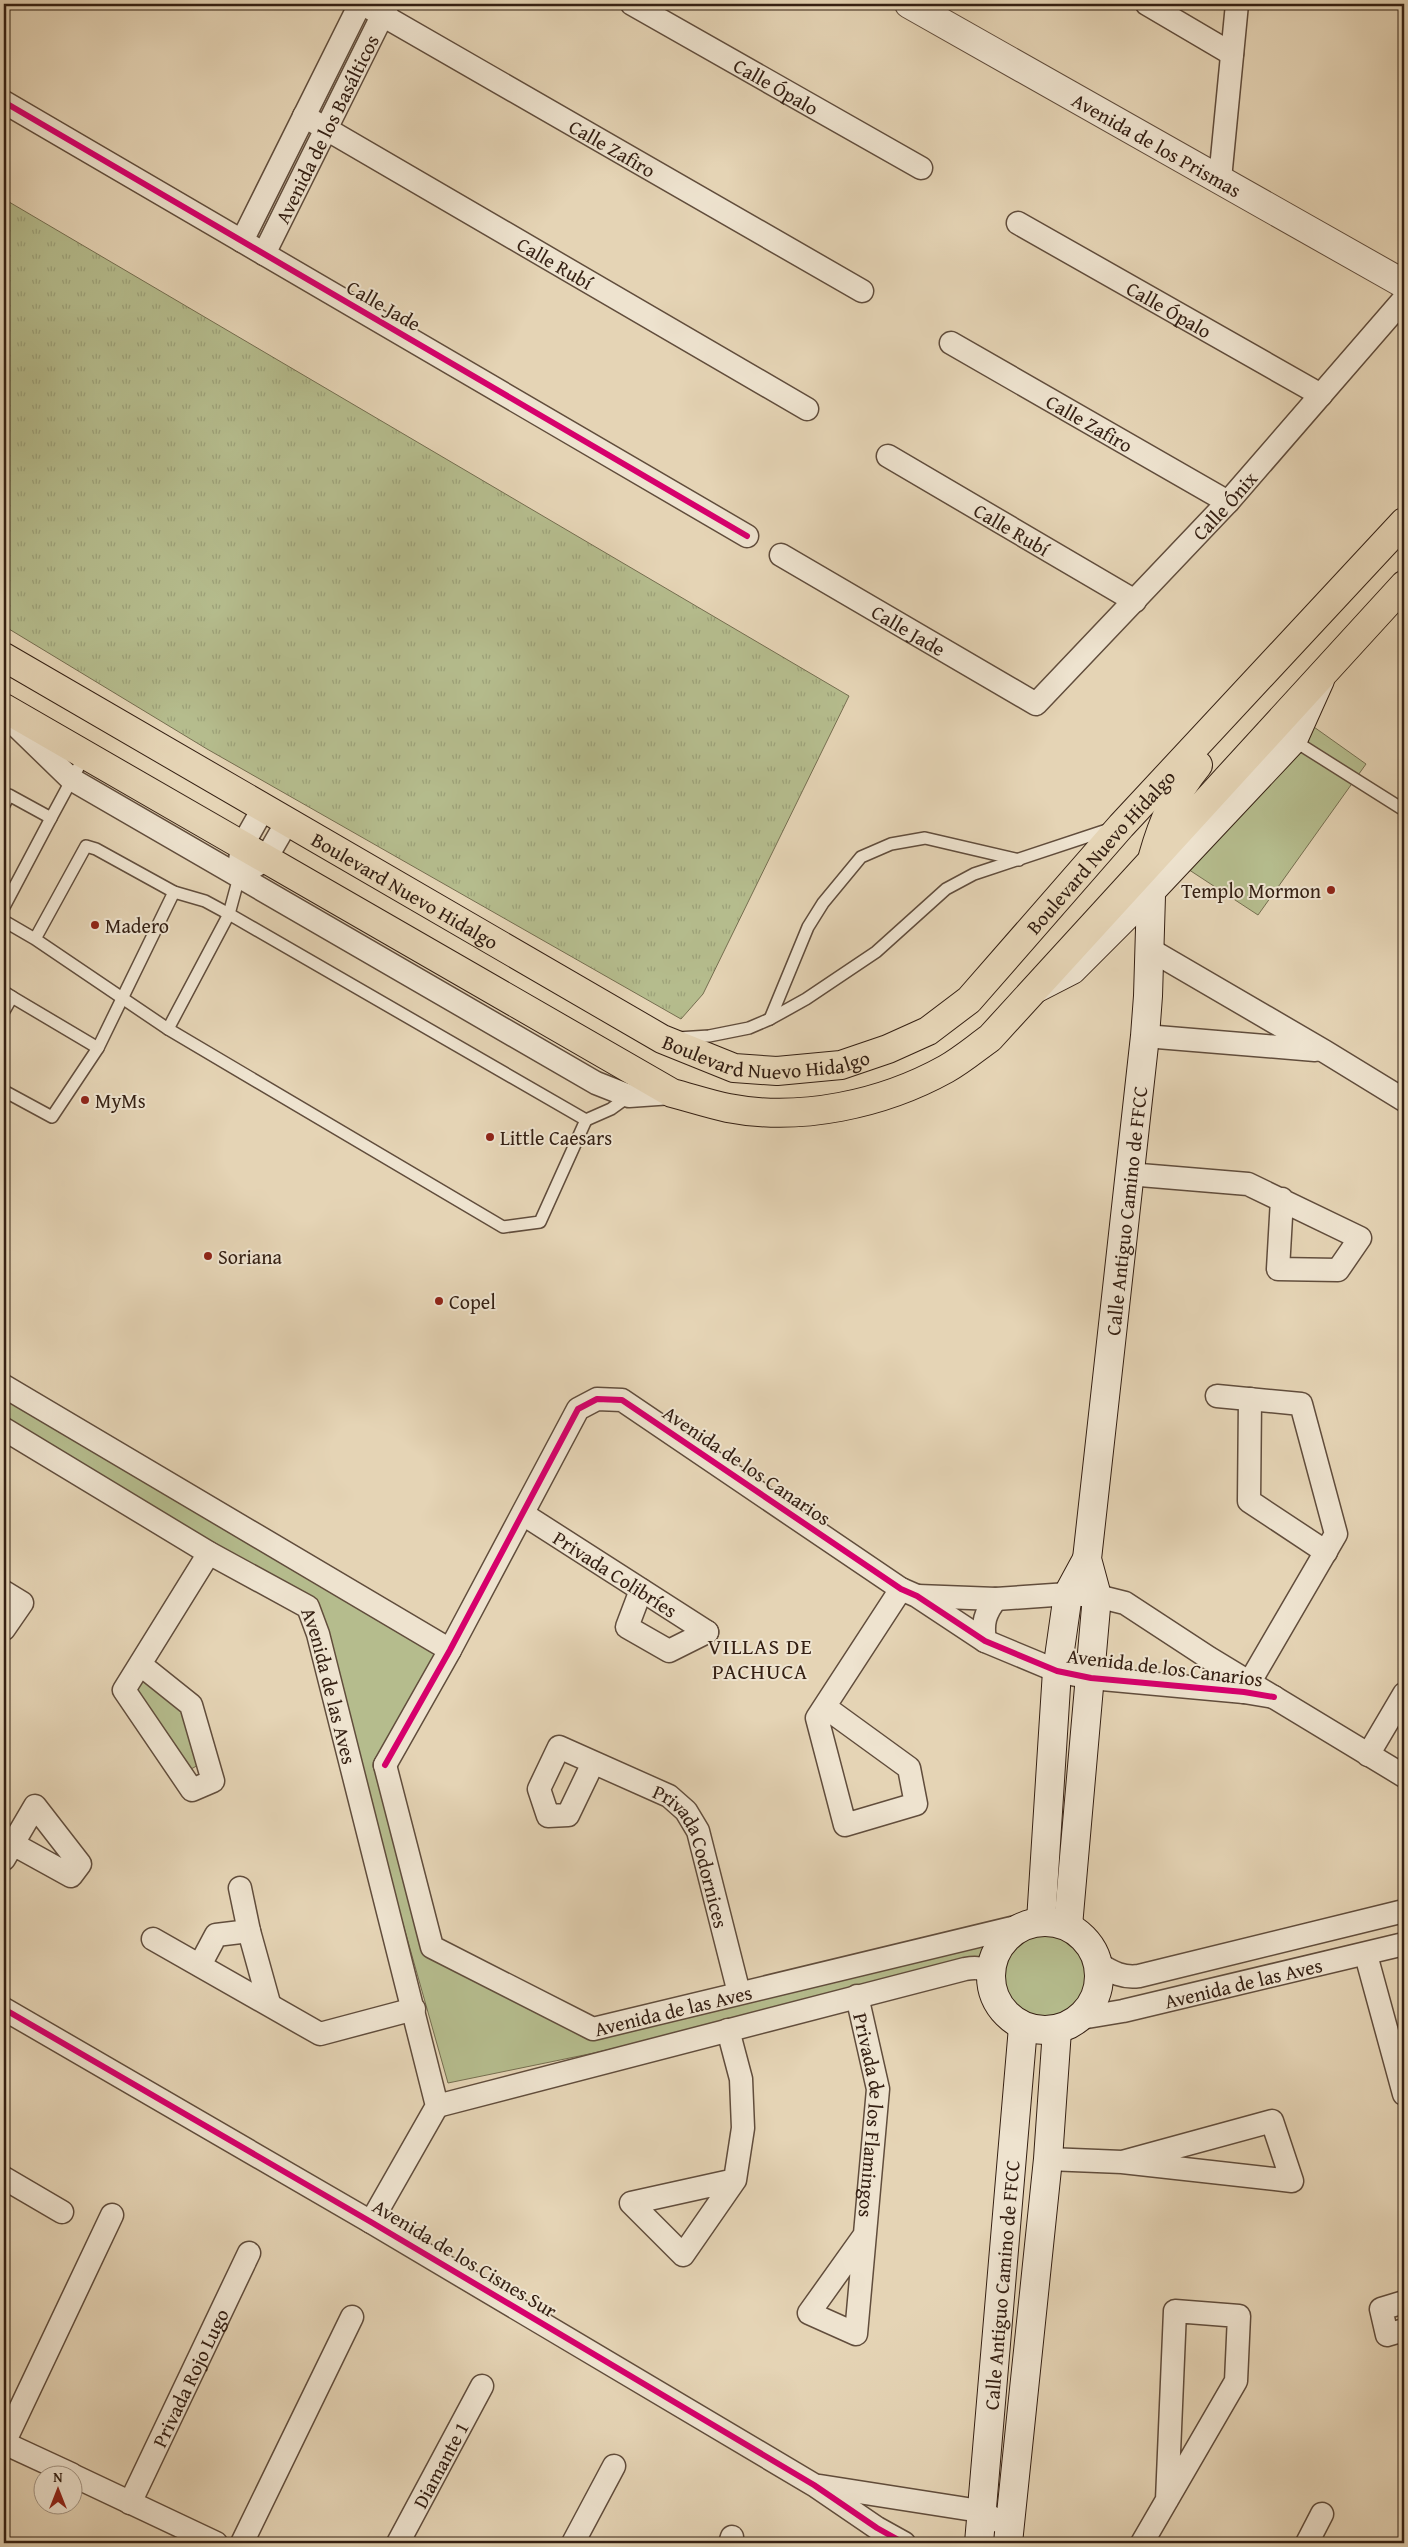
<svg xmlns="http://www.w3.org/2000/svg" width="1408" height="2547" font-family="'Gentium Book Plus',serif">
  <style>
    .grass { fill: url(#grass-tufts); stroke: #756e50 }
    .park { fill: #b5bc8d; stroke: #756e50 }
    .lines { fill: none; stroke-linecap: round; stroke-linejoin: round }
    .service-casing { stroke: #614d3c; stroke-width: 14 }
    .minor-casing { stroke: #614d3c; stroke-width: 25 }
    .tertiary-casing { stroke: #614d3c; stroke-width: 30 }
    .secondary-casing { stroke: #352013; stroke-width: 30 }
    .primary-casing { stroke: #352013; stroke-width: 30 }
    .service { stroke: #eee3cf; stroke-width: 11 }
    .minor { stroke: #eee3cf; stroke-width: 22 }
    .tertiary { stroke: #eee3cf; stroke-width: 28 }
    .secondary { stroke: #eee3cf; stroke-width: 28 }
    .primary { stroke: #e5d4b5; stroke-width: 28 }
    .cycleway-casing { stroke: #eee3cf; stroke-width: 9 }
    .cycleway { stroke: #d6006c; stroke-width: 6 }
    .poi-dot { fill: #8f2418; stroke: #eee3cf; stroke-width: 2 }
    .labels { text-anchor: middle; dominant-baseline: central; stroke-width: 4; stroke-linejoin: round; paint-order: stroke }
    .street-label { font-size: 20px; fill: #352013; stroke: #eee3cf }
    .poi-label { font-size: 20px; fill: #352013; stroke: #eee3cf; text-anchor: start }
    .quarter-label { font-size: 22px; letter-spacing: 1px; fill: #352013; stroke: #eee3cf }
  </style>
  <defs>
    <pattern id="grass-tufts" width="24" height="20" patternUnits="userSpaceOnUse" patternTransform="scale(1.25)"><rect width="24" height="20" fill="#b5bc8d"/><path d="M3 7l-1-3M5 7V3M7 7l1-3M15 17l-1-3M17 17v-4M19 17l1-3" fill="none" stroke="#9ca179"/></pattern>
  </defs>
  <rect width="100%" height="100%" fill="#e5d4b5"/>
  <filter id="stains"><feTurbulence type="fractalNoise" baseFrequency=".004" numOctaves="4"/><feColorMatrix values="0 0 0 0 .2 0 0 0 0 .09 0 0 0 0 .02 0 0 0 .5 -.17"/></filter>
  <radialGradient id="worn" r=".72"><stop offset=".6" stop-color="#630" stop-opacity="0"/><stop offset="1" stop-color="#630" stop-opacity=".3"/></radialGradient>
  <polygon class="grass" points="4,199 849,696 703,994 681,1019 207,749 4,626"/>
  <g class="park">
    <polygon points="1290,710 1366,764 1258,915 1171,858"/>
    <polygon points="4,1394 439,1652 381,1762 425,1938 590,2035 1040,1927 1059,1930 1077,1945 1089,1964 1087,1996 1072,2017 1040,2026 1021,2019 996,1993 996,1957 594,2053 448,2083 314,1609 4,1423"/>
    <polygon points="142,1677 185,1709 204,1762 191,1769 133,1689"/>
  </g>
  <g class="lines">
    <g class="service-casing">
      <g id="service">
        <polyline points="1293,740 1404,810"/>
        <polyline points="4,805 9,795 51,818 85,755"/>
        <polyline points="4,907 51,818"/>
        <polyline points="4,921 35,939 168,1029 503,1227 540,1222 586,1120 229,914 205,901 174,892 96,849 86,846 35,939"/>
        <polyline points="4,992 12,997 4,1011"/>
        <polyline points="12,997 98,1048"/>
        <polyline points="770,1019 808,927 823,903 861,857 891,844 925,838 1019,860"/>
        <polyline points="168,1029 229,914 239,877"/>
        <polyline points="678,1038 709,1036 749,1028 770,1019 806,999 876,952 946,889 974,874 1110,829"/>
        <polyline points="4,1091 52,1117 98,1048 174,892"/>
        <polyline points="586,1120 611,1109 629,1096"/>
      </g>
    </g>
    <g class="minor-casing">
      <g id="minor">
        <path id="s1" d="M363,4L862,291"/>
        <path id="s2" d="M632,4L921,168"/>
        <polyline points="1147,4 1232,54"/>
        <polyline points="4,102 747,536"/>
        <path id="s3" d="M304,116L807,409"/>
        <polyline points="1220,179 1237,4"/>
        <path id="s4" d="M1018,223L1321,395"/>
        <polyline points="242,241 360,4"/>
        <path id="s5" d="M264,254L388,4"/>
        <path id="s6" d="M951,343L1228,502"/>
        <path id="s7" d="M888,456L1135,601"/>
        <path id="s8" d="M781,555L1036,704L1228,502L1404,299"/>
        <polyline points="6,716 71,779 596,1083 629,1096 672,1093"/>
        <polyline points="240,861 242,846 264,807"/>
        <polyline points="252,868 265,860 287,822"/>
        <polyline points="1149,949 1324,1051 1404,1100"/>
        <polyline points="1145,1036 1315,1050"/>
        <polyline points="1128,1174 1248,1184 1360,1238 1338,1270 1278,1269 1282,1199"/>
        <polyline points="4,1386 450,1650"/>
        <polyline points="1217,1396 1301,1404 1336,1534 1244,1692"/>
        <polyline points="1250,1399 1249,1501 1326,1552"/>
        <path id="s9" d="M4,1429L209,1553L308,1607L318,1634L437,2106L371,2222"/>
        <path id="s10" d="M523,1514L707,1632"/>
        <polyline points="641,1590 627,1627 669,1651 707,1632"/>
        <polyline points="4,1592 22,1603 4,1629"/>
        <polyline points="918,1596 996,1599 1068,1594 1097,1596 1125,1603 1209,1658 1404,1776"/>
        <path d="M985,1641C982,1623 985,1613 996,1599"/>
        <polyline points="141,1665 191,1705 213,1781 192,1790 124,1690 209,1553"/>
        <polyline points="825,1707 909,1768 916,1804 845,1825 817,1718 901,1589"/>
        <polyline points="1368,1755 1404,1694"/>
        <path id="s11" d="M593,1763L568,1815L548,1816L539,1789L559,1747L669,1796L686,1811L698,1831L739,1993"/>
        <polyline points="385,1765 450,1650 578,1409 597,1399 622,1400 901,1589 917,1596 985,1641 1057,1671 1091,1678 1244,1692 1274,1697"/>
        <path id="s12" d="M385,1765L432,1947L593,2029L1024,1925"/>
        <polyline points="4,1859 35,1806 80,1864 71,1876 13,1844"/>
        <polyline points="240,1888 249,1931 269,2003"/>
        <polyline points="153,1939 320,2034 414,2009"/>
        <polyline points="1366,1955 1404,2094"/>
        <path d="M1099,1964C1113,1973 1123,1978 1139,1976L1404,1911"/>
        <polyline points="200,1965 216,1935 249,1931"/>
        <path id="s13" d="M857,1996L878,2089L856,2334L809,2313L864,2236"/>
        <polyline points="4,2009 371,2222 814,2485 877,2528 904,2543"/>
        <path id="s14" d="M1081,2018L1123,2011L1404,1944"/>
        <polyline points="728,2030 741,2079 743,2128 735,2180 683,2255 631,2203 735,2180"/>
        <path d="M437,2106L965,1969C976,1967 983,1967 991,1976"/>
        <polyline points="1048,2159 1122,2162 1292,2181 1272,2121 1122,2162"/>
        <polyline points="4,2178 62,2212"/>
        <polyline points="1404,2302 1381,2309 1387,2335 1404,2330"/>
        <polyline points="4,2443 112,2215"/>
        <polyline points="4,2443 71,2474"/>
        <polyline points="72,2475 216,2543"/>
        <polyline points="820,2486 980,2511 1010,2527"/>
        <path id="s15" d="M130,2503L249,2253"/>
        <polyline points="242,2543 352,2317"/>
        <path id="s16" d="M398,2543L482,2386"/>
        <polyline points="573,2543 614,2466"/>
        <polyline points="730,2543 732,2537"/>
        <polyline points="1142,2543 1236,2381 1239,2316 1175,2311 1167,2500"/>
        <polyline points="1307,2543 1322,2514"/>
      </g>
    </g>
    <g class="tertiary-casing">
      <g id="tertiary">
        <path id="s17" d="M909,4L1404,284"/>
      </g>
    </g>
    <g class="secondary-casing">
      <g id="secondary">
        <polyline points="1037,988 1072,970 1151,891 1293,740 1320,680"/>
        <polyline points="1041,1921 1057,1671 1068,1594 1087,1559"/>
        <circle cx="1045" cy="1976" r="54"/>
        <path id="s18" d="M1068,1926L1097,1596L1087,1559L1145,1036L1148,996L1152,862"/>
        <path id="s19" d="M979,2543L1023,2027"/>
        <polyline points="1008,2543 1048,2159 1057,2030"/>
      </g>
    </g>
    <g class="primary-casing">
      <g id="primary">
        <path id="s20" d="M4,657L662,1039L734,1068L777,1071L841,1065L888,1049L928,1031L969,1000L1121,826L1404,522"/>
        <path d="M4,708L672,1093C691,1098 709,1104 728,1108C800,1122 883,1104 946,1069C962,1060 976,1048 990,1038L1404,585"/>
        <path d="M1153,856C1163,821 1175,793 1198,765"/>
      </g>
    </g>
    <use href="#service" class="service"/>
    <use href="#minor" class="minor"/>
    <use href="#tertiary" class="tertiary"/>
    <use href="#secondary" class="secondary"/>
    <use href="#primary" class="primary"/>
    <g class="cycleway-casing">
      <g id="cycleway">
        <polyline points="4,102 747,536"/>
        <polyline points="385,1765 450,1650 578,1409 597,1399 622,1400 901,1589 917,1596 985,1641 1057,1671 1091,1678 1244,1692 1274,1697"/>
        <polyline points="4,2009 371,2222 814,2485 877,2528 904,2543"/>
      </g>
    </g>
    <use href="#cycleway" class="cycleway"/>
  </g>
  <g class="poi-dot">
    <circle cx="1331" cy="890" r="5"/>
    <circle cx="95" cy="925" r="5"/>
    <circle cx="85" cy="1100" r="5"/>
    <circle cx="490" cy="1137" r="5"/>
    <circle cx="208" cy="1256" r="5"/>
    <circle cx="439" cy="1301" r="5"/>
  </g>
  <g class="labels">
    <g class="street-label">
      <text stroke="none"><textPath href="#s2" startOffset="166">Calle Ópalo</textPath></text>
      <text stroke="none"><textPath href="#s5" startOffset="140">Avenida de los Basálticos</textPath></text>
      <text stroke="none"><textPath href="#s17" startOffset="285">Avenida de los Prismas</textPath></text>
      <text stroke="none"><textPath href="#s1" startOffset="288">Calle Zafiro</textPath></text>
      <text stroke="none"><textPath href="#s3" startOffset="291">Calle Rubí</textPath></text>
      <text transform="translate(384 305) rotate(30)">Calle Jade</text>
      <text stroke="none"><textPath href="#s4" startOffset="174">Calle Ópalo</textPath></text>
      <text stroke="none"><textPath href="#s6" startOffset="160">Calle Zafiro</textPath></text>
      <text stroke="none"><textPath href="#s8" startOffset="569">Calle Ónix</textPath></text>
      <text stroke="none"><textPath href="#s7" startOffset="144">Calle Rubí</textPath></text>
      <text stroke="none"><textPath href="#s8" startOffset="148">Calle Jade</textPath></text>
      <text stroke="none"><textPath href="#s20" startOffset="1289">Boulevard Nuevo Hidalgo</textPath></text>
      <text stroke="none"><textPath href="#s20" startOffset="464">Boulevard Nuevo Hidalgo</textPath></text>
      <text stroke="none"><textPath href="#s20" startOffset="869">Boulevard Nuevo Hidalgo</textPath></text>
      <text stroke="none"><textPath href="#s18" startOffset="720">Calle Antiguo Camino de FFCC</textPath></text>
      <text transform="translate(747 1465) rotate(34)">Avenida de los Canarios</text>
      <text stroke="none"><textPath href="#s10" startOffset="110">Privada Colibríes</textPath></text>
      <text transform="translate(1165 1667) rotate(7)">Avenida de los Canarios</text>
      <text stroke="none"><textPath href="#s9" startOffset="434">Avenida de las Aves</textPath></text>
      <text stroke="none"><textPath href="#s11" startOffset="338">Privada Codornices</textPath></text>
      <text stroke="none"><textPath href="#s14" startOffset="166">Avenida de las Aves</textPath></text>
      <text stroke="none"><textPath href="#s12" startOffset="451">Avenida de las Aves</textPath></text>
      <text stroke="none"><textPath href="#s13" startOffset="121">Privada de los Flamingos</textPath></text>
      <text transform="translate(465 2258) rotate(31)">Avenida de los Cisnes Sur</text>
      <text stroke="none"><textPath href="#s19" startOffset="259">Calle Antiguo Camino de FFCC</textPath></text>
      <text stroke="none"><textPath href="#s15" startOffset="139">Privada Rojo Lugo</textPath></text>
      <text stroke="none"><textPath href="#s16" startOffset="89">Diamante 1</textPath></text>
    </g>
    <g class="poi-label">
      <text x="1321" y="890" text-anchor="end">Templo Mormon</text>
      <text x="105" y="925">Madero</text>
      <text x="95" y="1100">MyMs</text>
      <text x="500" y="1137">Little Caesars</text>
      <text x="218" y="1256">Soriana</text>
      <text x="449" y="1301">Copel</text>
    </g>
    <g class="quarter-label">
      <text x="760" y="1646">VILLAS DE<tspan x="760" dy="25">PACHUCA</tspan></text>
    </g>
  </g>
  <rect width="1408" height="2547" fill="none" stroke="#e5d4b5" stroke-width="20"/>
  <rect x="5" y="5" width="1398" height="2537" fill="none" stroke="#352013" stroke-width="2.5"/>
  <rect x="10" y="10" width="1388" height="2527" fill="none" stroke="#352013"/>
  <g transform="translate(58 2490)"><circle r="24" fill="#eee3cf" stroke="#a49584"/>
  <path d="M0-4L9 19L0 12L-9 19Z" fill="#8f2418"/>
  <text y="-8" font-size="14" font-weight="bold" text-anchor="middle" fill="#352013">N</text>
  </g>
  <rect width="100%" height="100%" filter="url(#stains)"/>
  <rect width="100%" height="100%" fill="url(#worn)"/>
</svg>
